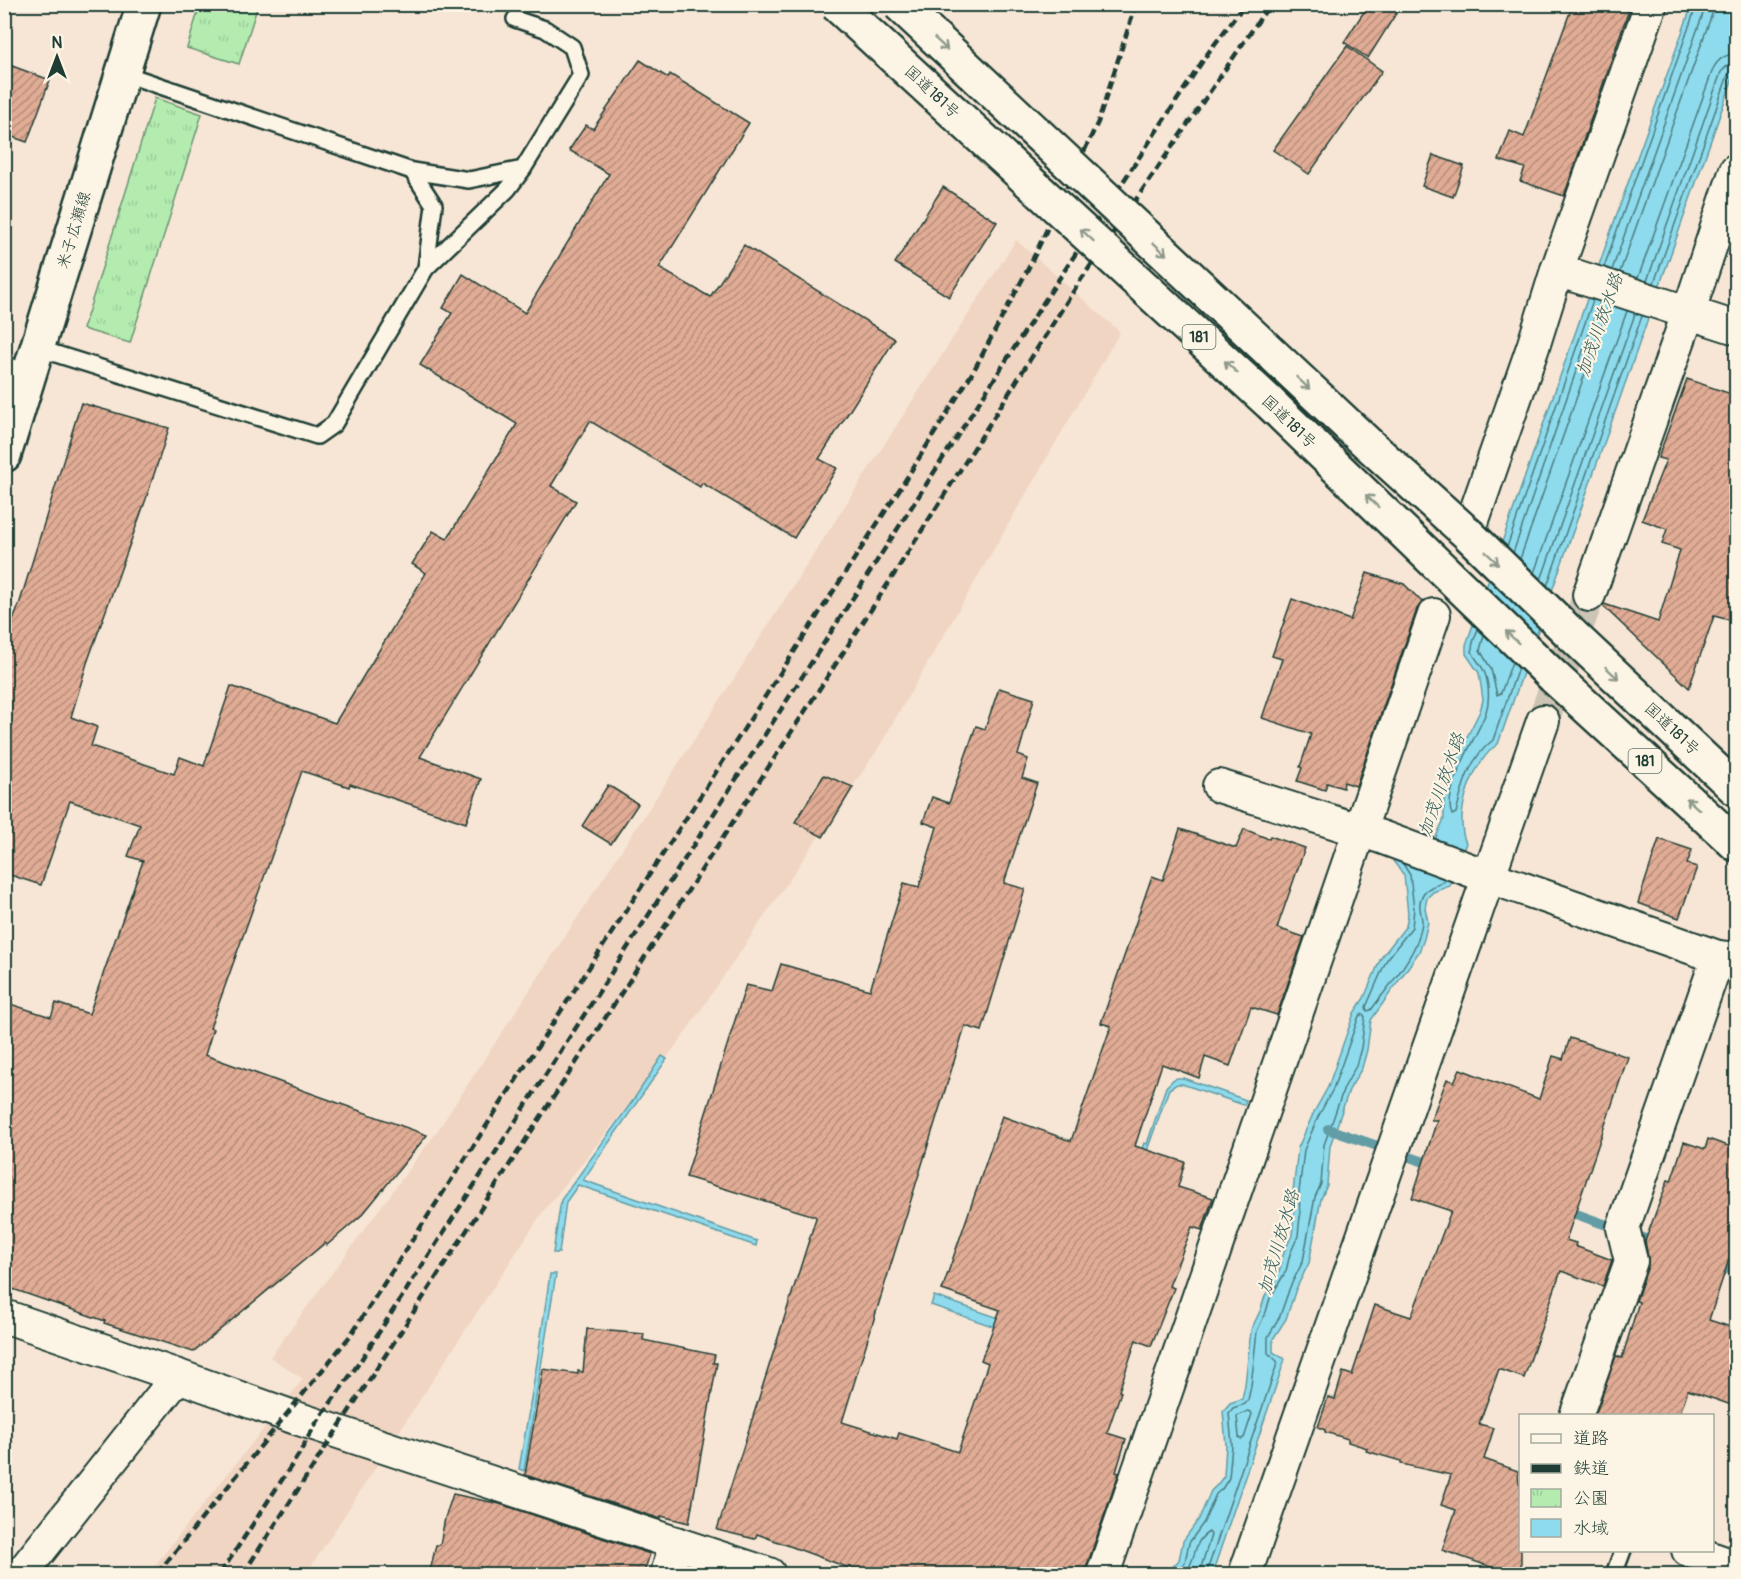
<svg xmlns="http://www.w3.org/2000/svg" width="1741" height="1579" font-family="Pangolin,'Klee One',sans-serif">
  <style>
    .built { fill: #f0d5c2 }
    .park { fill: url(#park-tufts); stroke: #6a9472; stroke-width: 1.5 }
    .water { fill: #8edbee; stroke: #629ca4; stroke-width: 1.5 }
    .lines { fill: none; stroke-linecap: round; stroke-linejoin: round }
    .shore { stroke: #4b7c7e; stroke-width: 1.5 }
    .stream { stroke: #629ca4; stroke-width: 10 }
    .building { fill: url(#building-hatch); stroke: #1f3d34; stroke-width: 1.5 }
    .minor-tunnel { stroke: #ccc4b5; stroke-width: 32; stroke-dasharray: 32 16; stroke-linecap: butt }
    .service-casing { stroke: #1f3d34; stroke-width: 20 }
    .minor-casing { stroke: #1f3d34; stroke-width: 36 }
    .secondary-casing { stroke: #1f3d34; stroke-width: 38 }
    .trunk-casing { stroke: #1f3d34; stroke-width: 38 }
    .service { stroke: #fcf5e5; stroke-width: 15 }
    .minor { stroke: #fcf5e5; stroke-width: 32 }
    .secondary { stroke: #fcf5e5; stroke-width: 33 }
    .trunk { stroke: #fcf5e5; stroke-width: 33 }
    .rail { stroke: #1f3d34; stroke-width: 4.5; stroke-dasharray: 9 4.5; stroke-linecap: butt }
    .trunk-bridge-casing { stroke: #1f3d34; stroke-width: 38; stroke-linecap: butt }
    .trunk-bridge { stroke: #fcf5e5; stroke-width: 33 }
    .oneway { stroke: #8e998c }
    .labels { text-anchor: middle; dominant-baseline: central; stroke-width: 4.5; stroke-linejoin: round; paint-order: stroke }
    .shield { fill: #fcf5e5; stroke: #617469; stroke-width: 1.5 }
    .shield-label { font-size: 15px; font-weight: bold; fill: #1f3d34 }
    .street-label { font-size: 16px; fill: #1f3d34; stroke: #fcf5e5 }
    .water-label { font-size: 18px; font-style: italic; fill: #355d59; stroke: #fcf5e5 }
  </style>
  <defs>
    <pattern id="park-tufts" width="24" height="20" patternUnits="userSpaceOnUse" patternTransform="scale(1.5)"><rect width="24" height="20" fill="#b4ecb0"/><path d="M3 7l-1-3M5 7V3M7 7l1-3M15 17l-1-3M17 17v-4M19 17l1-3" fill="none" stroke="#9acb98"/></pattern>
    <pattern id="building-hatch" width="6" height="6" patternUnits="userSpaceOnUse" patternTransform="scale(1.5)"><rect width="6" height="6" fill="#e1ac95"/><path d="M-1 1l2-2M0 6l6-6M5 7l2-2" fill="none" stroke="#b68d7a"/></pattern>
  </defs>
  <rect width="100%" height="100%" fill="#f7e6d5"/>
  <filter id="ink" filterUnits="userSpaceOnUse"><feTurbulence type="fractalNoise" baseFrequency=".0167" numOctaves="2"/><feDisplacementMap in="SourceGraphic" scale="12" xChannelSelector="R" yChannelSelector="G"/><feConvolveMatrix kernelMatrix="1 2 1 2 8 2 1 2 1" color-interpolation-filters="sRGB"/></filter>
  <g filter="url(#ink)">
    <polygon class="built" points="1016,240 1120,332 876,752 679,1042 542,1213 306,1574 148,1574 303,1379 270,1357 438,1130 709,717"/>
    <g class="park">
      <polygon points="200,5 258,5 239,64 187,48"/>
      <polygon points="155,98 202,114 130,343 83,329"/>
    </g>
    <g class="water">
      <path d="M1692,5H1736V69L1498,744C1473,761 1453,814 1466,843L1450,886L1433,892L1427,898L1425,908L1428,922L1424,939L1419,952L1371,1020L1367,1050L1362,1068L1349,1090L1330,1146L1327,1185L1321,1199L1309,1263L1296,1289L1286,1319L1273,1339V1352L1285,1359L1212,1574H1169L1171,1569L1179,1560L1183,1541L1199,1519L1211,1491L1217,1485L1224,1476L1226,1445L1223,1411L1230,1403L1242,1399L1245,1385L1251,1330L1261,1309L1265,1296L1280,1269L1284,1252L1292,1235L1294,1216L1293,1192L1298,1148L1313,1114L1328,1087L1354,1013L1364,998L1381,958L1406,926L1408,914L1404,875L1393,861L1436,837L1444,819V800L1456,759L1480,711L1483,700L1479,673L1466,654V645L1619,208Z"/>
      <polygon points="662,1056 667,1059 583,1180 757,1241 756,1246 578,1185 566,1202 559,1253 553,1253 561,1200 634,1099"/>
      <polygon points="1178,1078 1183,1078 1246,1100 1244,1105 1182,1084 1177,1084 1169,1089 1074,1354 931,1305 934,1296 1073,1343 1144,1143 1147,1144 1166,1087 1174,1079"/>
      <polygon points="550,1274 556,1274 524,1471 519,1469 537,1363"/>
    </g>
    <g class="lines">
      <g class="shore">
        <polyline points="1604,267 1697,4"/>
        <polyline points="1612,270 1704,11 1705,4"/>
        <polyline points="1620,272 1712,14 1714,4"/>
        <path d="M1638,278L1713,69C1718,59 1725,54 1736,54"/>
        <polyline points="1647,281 1721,72 1728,65 1736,63"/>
        <polyline points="1654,283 1728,75 1731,71 1736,70"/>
        <polyline points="1507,547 1593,300"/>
        <polyline points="1513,553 1600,302"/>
        <polyline points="1520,559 1609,305"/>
        <polyline points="1534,573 1627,311"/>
        <polyline points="1541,580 1635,314"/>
        <polyline points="1547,586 1642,316"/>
        <path d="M1478,629C1476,635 1471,644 1472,651C1474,658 1481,664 1484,671C1489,683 1490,700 1486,712C1478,736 1441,790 1452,815L1456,813C1463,784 1469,759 1493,740L1518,668"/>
        <polyline points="1484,635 1480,650 1491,669 1497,695 1501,693 1512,662"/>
        <path d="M1403,864L1410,875L1414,909L1412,927L1386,961L1366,1007L1367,1011L1371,1010C1386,989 1409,964 1418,939C1419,934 1422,927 1422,921C1421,911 1417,904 1423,894C1429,885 1439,886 1446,880"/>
        <polygon points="1248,1411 1251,1412 1252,1414 1244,1438 1241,1439 1239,1437 1237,1416"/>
        <polyline points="1175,1574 1185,1562 1189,1543 1204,1522 1216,1494 1222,1489 1229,1478 1232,1445 1229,1413 1233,1408 1245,1404 1248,1400 1251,1386 1257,1331 1266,1312 1270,1298 1286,1271 1290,1254 1298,1236 1300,1216 1299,1192 1304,1150 1318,1117 1333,1089 1359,1016 1363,1014 1365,1017 1361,1048 1356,1066 1344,1088 1324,1145 1321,1184 1315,1197 1303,1261 1290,1287 1280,1316 1268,1337 1268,1353 1277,1361 1277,1364 1206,1574"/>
        <path d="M1184,1574C1198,1560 1191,1542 1209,1532L1211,1535L1199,1574"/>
      </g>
      <g class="stream">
        <polyline points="1328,1129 1436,1166"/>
        <polyline points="1562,1209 1657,1243"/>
        <polyline points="1714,1264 1734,1271"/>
      </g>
    </g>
    <g class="building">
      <polygon points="1369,4 1402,4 1368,58 1344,42"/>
      <polygon points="1573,4 1631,4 1564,196 1520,181 1525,168 1499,160 1510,131 1524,137"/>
      <polygon points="1347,46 1382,71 1309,174 1273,150"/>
      <polygon points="640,60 668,78 670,74 749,123 659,268 710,297 744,245 895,339 819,459 837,468 794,538 702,483 700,487 590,421 551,486 576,501 420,757 481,779 466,823 350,784 349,787 302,771 210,1028 213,1029 205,1055 427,1135 363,1214 327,1245 325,1243 193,1352 104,1323 105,1321 4,1286 4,1002 51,1017 56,1003 89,1014 143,861 128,856 140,825 70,801 41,885 4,873 4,644 19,605 81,403 169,428 146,499 87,663 71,717 97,727 91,746 174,774 180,757 204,766 231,686 335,723 426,573 412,564 433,531 447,539 517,424 420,365 452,313 443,308 463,274 525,313 609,174 569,150 586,125 593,129"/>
      <polygon points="4,63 50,80 27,142 4,134"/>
      <polygon points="1433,155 1464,166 1453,197 1422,186"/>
      <polygon points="943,187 997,222 949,297 895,263"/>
      <polygon points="1687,379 1737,396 1737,622 1714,616 1689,688 1603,606 1604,604 1658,622 1680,550 1662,544 1667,529 1642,520 1666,460 1658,458"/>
      <polygon points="1367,573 1404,584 1422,602 1417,609 1356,786 1344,782 1343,788 1327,783 1325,790 1297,781 1302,768 1300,767 1311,734 1262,718 1282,659 1272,656 1292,599 1350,620"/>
      <polygon points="999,688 1034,699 1018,755 1028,759 1022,778 1037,783 1004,883 1025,889 982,1031 965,1026 842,1422 897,1439 899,1433 958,1452 988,1363 981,1360 1000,1310 942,1290 1002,1116 1071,1141 1111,1026 1101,1023 1152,876 1163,880 1180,829 1236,848 1244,829 1269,839 1270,836 1305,848 1277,928 1304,937 1277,1015 1251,1007 1230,1066 1205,1057 1199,1078 1162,1064 1135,1146 1185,1162 1178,1187 1213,1198 1202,1230 1192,1227 1169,1286 1174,1288 1151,1346 1136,1340 1119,1391 1121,1392 1107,1433 1126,1439 1116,1472 1119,1473 1086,1568 1085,1575 868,1575 757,1534 755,1539 717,1530 816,1218 815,1216 686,1177 746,985 772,991 781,964 870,990 904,883 919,887 937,827 923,822 932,797 949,803 976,726 985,729"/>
      <polygon points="824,775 853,787 823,837 795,822"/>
      <polygon points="608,785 638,804 611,844 582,826"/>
      <polygon points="1659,839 1692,850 1687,864 1697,867 1679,918 1638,903"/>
      <polygon points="1570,1038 1628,1057 1566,1240 1576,1243 1575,1246 1612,1260 1603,1286 1561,1271 1524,1378 1499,1369 1479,1424 1494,1428 1484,1459 1518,1471 1519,1484 1521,1485 1521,1575 1514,1575 1442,1550 1456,1510 1441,1505 1451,1475 1401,1464 1401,1461 1366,1451 1367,1448 1348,1442 1348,1439 1325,1432 1325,1430 1318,1427 1328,1397 1335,1399 1343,1372 1352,1375 1375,1305 1411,1317 1451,1211 1412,1198 1437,1120 1431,1120 1447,1079 1454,1082 1460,1069 1539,1099 1553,1056 1563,1059"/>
      <polygon points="1708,1139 1737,1149 1737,1235 1709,1320 1737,1329 1737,1407 1688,1390 1679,1416 1595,1416 1616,1356 1622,1358 1639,1302 1636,1301 1648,1266 1648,1257 1645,1241 1668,1180 1671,1181 1684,1142 1705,1149"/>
      <polygon points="587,1329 644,1334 643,1340 715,1355 713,1363 717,1363 689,1523 661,1516 661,1519 525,1475 543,1369 578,1374 578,1371 583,1372"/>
      <polygon points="453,1494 500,1504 650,1554 643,1575 429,1575 436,1545 440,1545 445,1518"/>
    </g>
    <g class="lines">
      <polyline class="minor-tunnel" points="1543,721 1589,595"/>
      <g class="service-casing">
        <g id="service">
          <polyline points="122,73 412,171 434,205 426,268"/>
          <polyline points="412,171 469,180 523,169 581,75 572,47 545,29 515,19"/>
          <polyline points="37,348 317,436 334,424 426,268 508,189 523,169"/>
          <polyline points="1614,1574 1623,1550"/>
        </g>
      </g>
      <g class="minor-casing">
        <g id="minor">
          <polyline points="1557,270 1736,328"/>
          <polyline points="4,373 27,381"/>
          <polyline points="1468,534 1533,347 1557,270 1651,4"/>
          <polyline points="1589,595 1689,311 1736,170"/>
          <polyline points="1219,786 1381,837 1478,873 1718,957 1736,959"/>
          <polyline points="4,1316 178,1376 296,1418 769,1574"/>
          <polyline points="1576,1416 1631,1261 1623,1228 1718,957"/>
          <polyline points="1688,1550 1736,1567"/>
          <polyline points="21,1574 178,1376"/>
          <polyline points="667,1574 676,1543"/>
          <polyline points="1103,1574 1434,615"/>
          <polyline points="1245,1574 1543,721"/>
        </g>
      </g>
      <g class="secondary-casing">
        <polyline id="secondary" points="4,455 144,4"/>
      </g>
      <g class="trunk-casing">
        <g id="trunk">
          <polyline points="1570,633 1736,789"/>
          <polyline points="1554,677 1736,844"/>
        </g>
      </g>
      <use href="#service" class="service"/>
      <use href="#minor" class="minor"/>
      <use href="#secondary" class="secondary"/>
      <use href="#trunk" class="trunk"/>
      <g class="rail">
        <polyline points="157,1574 350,1336 901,487 974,370 1029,267 1098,122 1136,4"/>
        <polyline points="220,1574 299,1454 315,1425 359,1363 497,1150 1047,297 1208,53 1245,4"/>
        <polyline points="243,1574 893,576 1078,284 1270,4"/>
      </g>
      <g class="trunk-bridge-casing">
        <g id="trunk-bridge">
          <polyline points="836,4 1270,403 1554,677"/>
          <polyline points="899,4 1367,443 1468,534 1570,633"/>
        </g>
      </g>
      <use href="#trunk-bridge" class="trunk-bridge"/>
    </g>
    <defs><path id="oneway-shaft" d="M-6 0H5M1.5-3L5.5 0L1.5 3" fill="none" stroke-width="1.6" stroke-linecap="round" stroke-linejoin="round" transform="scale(1.5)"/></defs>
    <g class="oneway">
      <use href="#oneway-shaft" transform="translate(941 44) rotate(43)"/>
      <use href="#oneway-shaft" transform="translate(1087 235) rotate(-137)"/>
      <use href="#oneway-shaft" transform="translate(1160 249) rotate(43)"/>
      <use href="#oneway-shaft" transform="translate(1231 367) rotate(-137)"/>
      <use href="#oneway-shaft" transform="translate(1303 383) rotate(43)"/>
      <use href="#oneway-shaft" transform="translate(1372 501) rotate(-136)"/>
      <use href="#oneway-shaft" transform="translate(1492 558) rotate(44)"/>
      <use href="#oneway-shaft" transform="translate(1512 637) rotate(-136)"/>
      <use href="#oneway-shaft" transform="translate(1612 673) rotate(43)"/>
      <use href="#oneway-shaft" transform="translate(1693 804) rotate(-138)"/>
    </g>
  </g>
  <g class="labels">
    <g class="shield">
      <rect x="1182.5" y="325" width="33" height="24" rx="4.5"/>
      <rect x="1628.5" y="749" width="33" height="24" rx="4.5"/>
    </g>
    <g class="shield-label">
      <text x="1199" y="337">181</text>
      <text x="1645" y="761">181</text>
    </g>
    <g class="street-label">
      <text transform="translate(932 92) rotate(43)">国道181号</text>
      <text transform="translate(74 230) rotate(-73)">米子広瀬線</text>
      <text transform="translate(1289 422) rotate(44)">国道181号</text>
      <text transform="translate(1672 729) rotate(43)">国道181号</text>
    </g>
    <g class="water-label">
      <text transform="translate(1600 325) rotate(-71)">加茂川放水路</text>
      <text transform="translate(1442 785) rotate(-71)">加茂川放水路</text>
      <text transform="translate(1279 1242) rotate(-74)">加茂川放水路</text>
    </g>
  </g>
  <rect width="1741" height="1579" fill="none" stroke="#fcf5e5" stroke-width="24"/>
  <rect x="12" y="12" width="1717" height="1555" fill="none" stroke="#1f3d34" stroke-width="2" filter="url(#ink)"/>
  <rect x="1519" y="1414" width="195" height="138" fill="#fcf5e5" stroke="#a4ab9e" stroke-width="1.5"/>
  <rect x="1531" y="1434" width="30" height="9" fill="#fcf5e5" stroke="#a4ab9e" stroke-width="1.5"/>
  <text x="1573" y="1444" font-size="18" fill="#1f3d34">道路</text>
  <rect x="1531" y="1464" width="30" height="9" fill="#1f3d34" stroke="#a4ab9e" stroke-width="1.5"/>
  <text x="1573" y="1474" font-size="18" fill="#1f3d34">鉄道</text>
  <rect x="1531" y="1489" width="30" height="18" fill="url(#park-tufts)" stroke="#a4ab9e" stroke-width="1.5"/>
  <text x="1573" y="1504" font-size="18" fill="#1f3d34">公園</text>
  <rect x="1531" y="1519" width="30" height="18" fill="#8edbee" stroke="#a4ab9e" stroke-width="1.5"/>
  <text x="1573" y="1534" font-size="18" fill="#1f3d34">水域</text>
  <g transform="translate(57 57)" stroke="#fcf5e5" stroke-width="4.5" paint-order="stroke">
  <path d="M0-4.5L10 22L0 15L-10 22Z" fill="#1f3d34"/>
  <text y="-9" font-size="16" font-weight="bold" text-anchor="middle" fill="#1f3d34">N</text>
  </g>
</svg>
